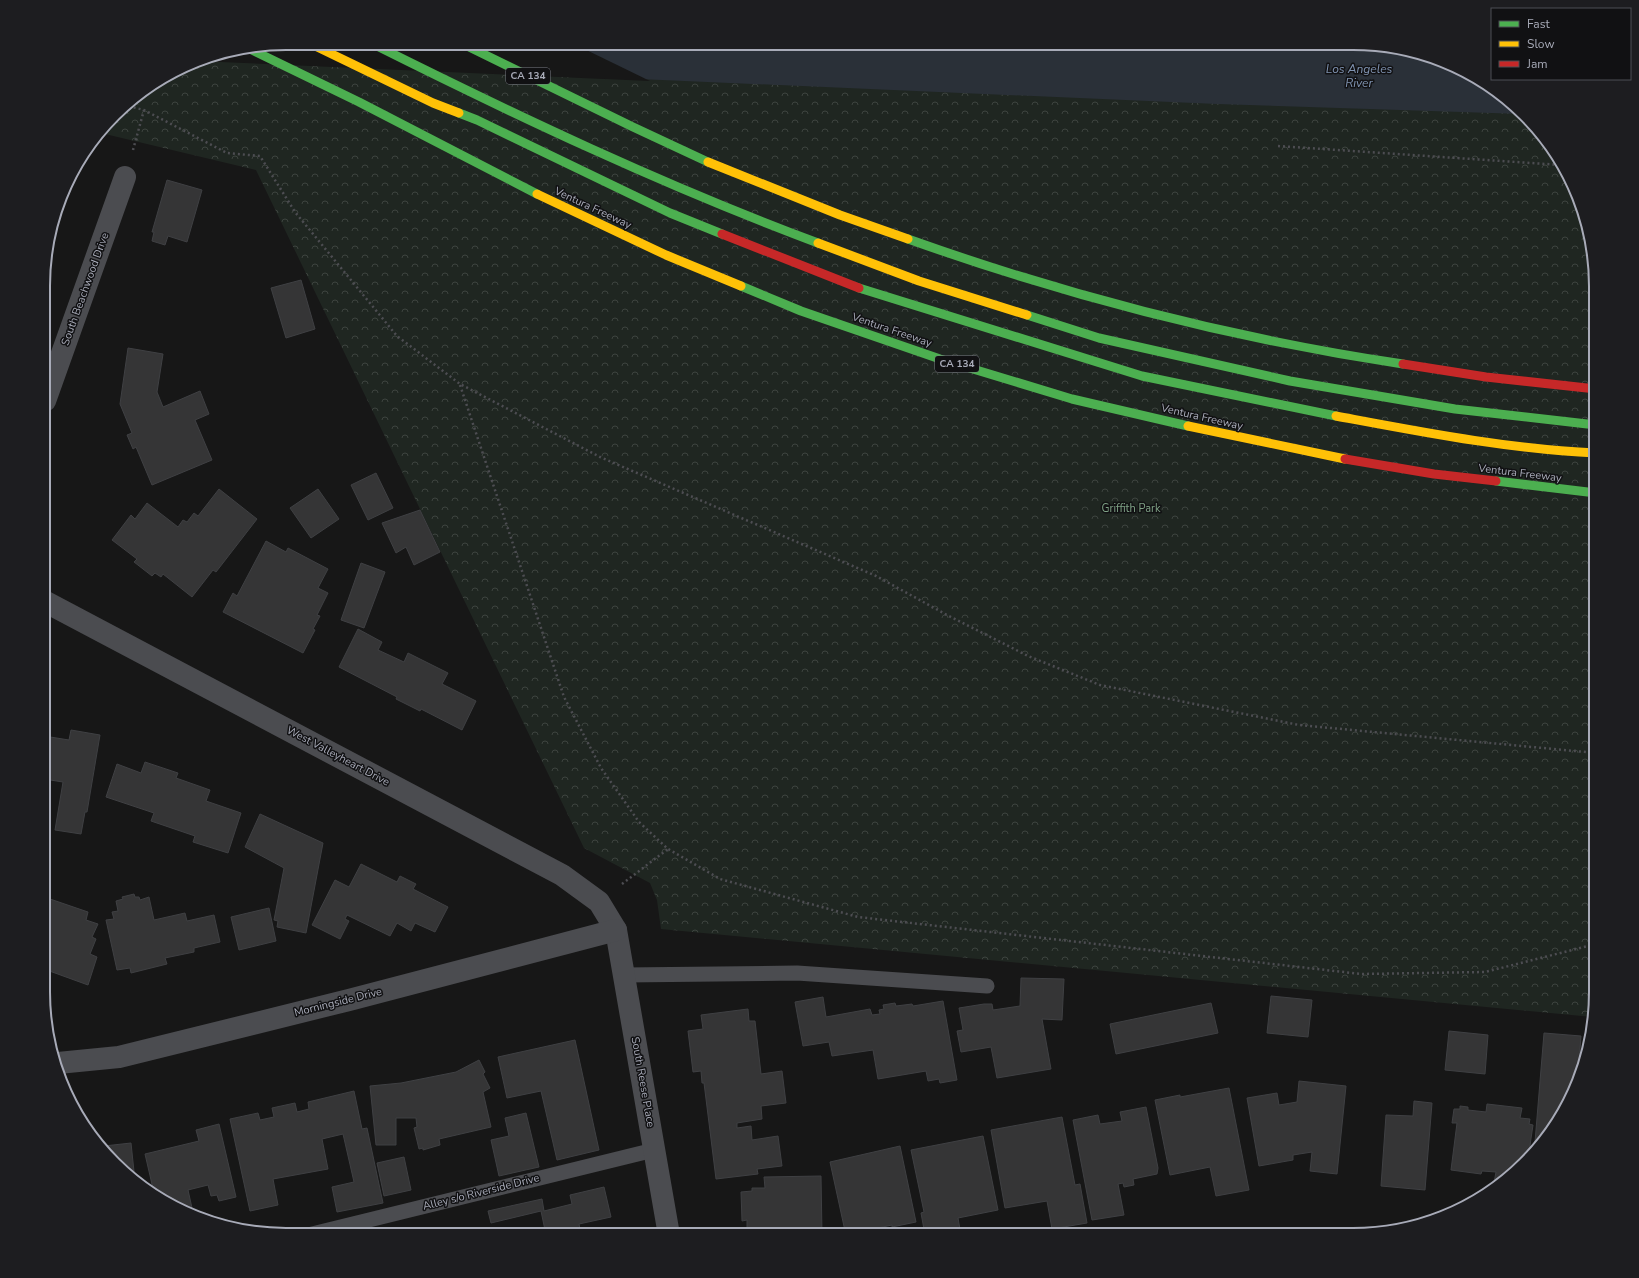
<svg xmlns="http://www.w3.org/2000/svg" width="1639" height="1278" font-family="'Nunito Sans',sans-serif">
  <style>
    .park { fill: url(#park-crowns) }
    .water { fill: #2a3038 }
    .pier { fill: #171717 }
    .building { fill: #353536; stroke: #3f4043 }
    .lines { fill: none; stroke-linecap: round; stroke-linejoin: round }
    .path { stroke: #4d4d52; stroke-width: 2.5; stroke-dasharray: 2 3; stroke-linecap: butt }
    .lane { stroke: #4b4c50; stroke-width: 15 }
    .street { stroke: #4b4c50; stroke-width: 22 }
    .fast { stroke: #4caf50; stroke-width: 9 }
    .slow { stroke: #ffc107; stroke-width: 9 }
    .jam { stroke: #c62828; stroke-width: 9 }
    .labels { text-anchor: middle; dominant-baseline: central; stroke-width: 3; stroke-linejoin: round; paint-order: stroke }
    .shield { fill: #111113; stroke: #7b7d86; stroke-width: 1 }
    .shield-label { font-size: 10px; font-weight: bold; fill: #a8abb8 }
    .street-label { font-size: 11px; fill: #a8abb8; stroke: #111113 }
    .park-label { font-size: 11px; fill: #7fa286; stroke: #111113 }
    .water-label { font-size: 12px; font-style: italic; fill: #8094b2; stroke: #111113 }
    .rim { fill: none; stroke: #a8abb8; stroke-width: 2 }
  </style>
  <defs>
    <pattern id="park-crowns" width="20" height="18" patternUnits="userSpaceOnUse"><rect width="20" height="18" fill="#1f2621"/><path d="M2 6a3 3 0 1 1 6 0M12 15a3 3 0 1 1 6 0" fill="none" stroke="#3d433f"/></pattern>
  </defs>
  <rect width="100%" height="100%" fill="#171717"/>
  <polygon class="park" points="286,43 1369,44 1446,62 1514,103 1571,179 1588,223 1596,285 1595,1008 1593,1017 661,929 657,900 650,883 584,848 256,170 101,133 126,103 207,56"/>
  <polygon class="water" points="286,43 1369,44 1446,62 1514,103 1522,114 1217,104 201,60 207,56"/>
  <polygon class="pier" points="286,43 572,43 650,81 199,61 207,56"/>
  <g class="building">
    <polygon points="167,180 202,190 187,242 168,236 165,245 152,241 154,232 152,232"/>
    <polygon points="301,280 315,329 286,338 271,288"/>
    <polygon points="128,348 163,354 157,392 163,407 200,391 209,414 195,420 212,460 152,485 136,447 133,449 127,435 132,433 120,404"/>
    <polygon points="376,473 393,508 368,520 351,485"/>
    <polygon points="219,489 257,519 216,572 213,570 192,597 163,574 161,577 155,573 152,576 134,562 137,559 112,540 131,515 135,519 147,503 178,527 183,520 187,522 194,513 198,516"/>
    <polygon points="318,489 339,519 311,538 290,508"/>
    <polygon points="420,510 440,552 414,565 406,547 396,553 382,523"/>
    <polygon points="266,541 286,552 288,548 328,569 318,588 328,593 317,615 320,616 313,629 315,630 303,653 223,612 233,593 237,596"/>
    <polygon points="361,563 385,572 364,628 341,620"/>
    <polygon points="358,629 382,642 378,650 404,662 408,653 448,673 442,684 476,701 462,730 421,709 420,711 396,699 397,697 339,667"/>
    <polygon points="71,730 100,735 87,812 85,812 81,834 55,830 63,782 44,779 44,736 69,740"/>
    <polygon points="145,762 178,773 176,778 210,790 206,801 241,813 228,853 193,842 195,836 151,821 154,813 106,797 117,764 141,773"/>
    <polygon points="260,814 323,843 306,933 277,927 278,921 274,920 284,868 245,847"/>
    <polygon points="361,864 397,882 400,876 416,884 413,889 448,907 435,932 415,923 411,931 397,923 390,936 347,915 345,919 349,921 340,939 312,925 335,880 349,887"/>
    <polygon points="134,894 135,897 139,897 140,900 149,897 154,920 185,913 187,921 214,915 220,942 194,948 194,952 165,958 167,964 131,973 130,968 117,970 106,920 114,919 112,912 118,911 116,901 123,899 122,897"/>
    <polygon points="50,899 88,912 86,920 98,924 92,937 96,939 90,954 97,957 88,985 44,969 44,906 48,907"/>
    <polygon points="269,908 276,941 239,950 231,917"/>
    <polygon points="1021,978 1064,979 1062,1020 1042,1019 1051,1069 997,1078 991,1047 961,1052 957,1031 963,1030 959,1008 984,1004 992,1004 993,1010 1020,1006"/>
    <polygon points="1271,996 1312,1000 1308,1037 1267,1033"/>
    <polygon points="823,997 826,1017 870,1009 872,1015 880,1014 879,1010 884,1009 883,1005 895,1003 896,1006 912,1004 913,1006 943,1001 957,1080 940,1083 939,1079 928,1081 926,1071 878,1079 873,1050 832,1056 829,1042 803,1046 795,1002"/>
    <polygon points="1211,1003 1218,1033 1116,1054 1110,1024"/>
    <polygon points="748,1009 749,1021 755,1021 761,1074 782,1071 786,1103 761,1106 762,1119 737,1123 737,1128 751,1126 752,1140 778,1136 782,1166 757,1169 758,1174 716,1179 704,1083 702,1083 701,1071 693,1072 688,1031 703,1029 701,1015"/>
    <polygon points="1449,1031 1488,1035 1485,1074 1445,1070"/>
    <polygon points="1544,1033 1581,1036 1577,1087 1534,1154"/>
    <polygon points="575,1040 599,1150 557,1160 541,1091 507,1098 498,1057"/>
    <polygon points="479,1060 485,1072 483,1074 490,1088 483,1092 491,1127 439,1139 440,1145 423,1150 423,1148 419,1149 414,1128 417,1127 416,1118 396,1118 396,1145 376,1145 370,1086 401,1083 456,1072"/>
    <polygon points="1299,1081 1346,1086 1337,1174 1310,1171 1312,1152 1293,1155 1293,1160 1259,1166 1247,1098 1277,1093 1279,1105 1297,1102"/>
    <polygon points="1229,1088 1249,1190 1216,1196 1210,1167 1170,1175 1155,1100 1180,1095 1180,1097"/>
    <polygon points="354,1091 362,1129 367,1128 383,1203 337,1212 332,1187 354,1182 343,1134 322,1139 328,1169 273,1179 278,1205 250,1211 230,1119 258,1113 260,1120 274,1117 272,1108 295,1103 297,1112 309,1109 308,1102"/>
    <polygon points="1414,1101 1432,1103 1425,1190 1381,1186 1386,1115 1413,1116"/>
    <polygon points="1487,1104 1522,1108 1520,1118 1530,1119 1529,1124 1533,1125 1528,1159 1501,1185 1495,1188 1493,1188 1496,1172 1482,1171 1481,1174 1451,1170 1457,1123 1452,1123 1454,1109 1460,1109 1460,1106 1468,1107 1468,1110 1486,1112"/>
    <polygon points="1146,1107 1158,1168 1157,1174 1133,1179 1134,1185 1124,1187 1123,1183 1118,1184 1124,1215 1092,1220 1073,1120 1098,1115 1100,1124 1122,1121 1120,1112"/>
    <polygon points="526,1113 539,1167 499,1176 491,1140 509,1136 505,1118"/>
    <polygon points="1062,1117 1075,1185 1080,1184 1087,1223 1052,1229 1047,1201 1005,1208 991,1130"/>
    <polygon points="219,1124 236,1197 219,1201 217,1195 211,1196 208,1185 188,1190 194,1217 193,1216 154,1193 145,1154 199,1141 196,1130"/>
    <polygon points="983,1136 998,1210 958,1218 961,1235 925,1235 921,1213 924,1212 911,1150"/>
    <polygon points="131,1143 135,1181 125,1175 104,1146"/>
    <polygon points="900,1146 916,1222 892,1227 892,1225 878,1228 879,1235 840,1235 839,1232 845,1231 830,1162"/>
    <polygon points="404,1157 411,1190 384,1196 377,1163"/>
    <polygon points="821,1176 822,1235 747,1235 747,1220 742,1221 741,1192 752,1191 752,1188 765,1188 764,1177"/>
    <polygon points="604,1187 611,1217 579,1224 580,1229 556,1235 546,1235 541,1211 491,1223 488,1211 542,1199 544,1211 572,1204 570,1195"/>
  </g>
  <g class="lines">
    <g class="path">
      <polyline points="124,105 144,110 227,153 260,156 295,212 397,336 460,384 600,457 876,576 947,615 1028,656 1100,685 1299,725 1596,753"/>
      <polyline points="1278,146 1561,165"/>
      <polyline points="133,150 144,110"/>
      <polyline points="460,385 564,697 601,768 639,822 668,849 720,879 858,917 1361,974 1485,972 1596,944"/>
      <polyline points="622,884 668,849"/>
    </g>
    <g class="lane">
      <polyline points="624,975 797,973 987,986"/>
      <polyline points="308,1235 654,1150"/>
    </g>
    <g class="street">
      <polyline points="45,401 125,177"/>
      <polyline points="44,601 562,875 599,902 616,930 669,1235"/>
      <polyline points="58,1063 119,1057 349,1000 616,930"/>
    </g>
    <g class="fast">
      <path d="M371,43C517,116 665,186 818,243"/>
      <polyline points="461,43 633,127 708,162"/>
      <polyline points="250,49 359,102 537,194"/>
      <polyline points="459,113 477,120 670,213 722,234"/>
      <path d="M908,239C1068,296 1235,339 1403,364"/>
      <polyline points="741,286 801,311 940,359 1072,399 1188,426"/>
      <polyline points="859,288 1142,376 1336,416"/>
      <polyline points="1027,315 1099,338 1290,381 1455,409 1596,425"/>
      <polyline points="1496,481 1596,493"/>
    </g>
    <g class="slow">
      <polyline points="309,43 433,103 459,113"/>
      <polyline points="708,162 840,215 908,239"/>
      <polyline points="537,194 666,255 741,286"/>
      <polyline points="818,243 919,281 1027,315"/>
      <path d="M1336,416C1422,432 1508,449 1596,453"/>
      <polyline points="1188,426 1345,459"/>
    </g>
    <g class="jam">
      <polyline points="722,234 859,288"/>
      <polyline points="1403,364 1486,377 1596,389"/>
      <polyline points="1345,459 1434,474 1496,481"/>
    </g>
  </g>
  <g class="labels">
    <g class="shield">
      <rect x="506" y="68" width="44" height="16" rx="3"/>
      <rect x="935" y="356" width="44" height="16" rx="3"/>
    </g>
    <g class="shield-label">
      <text x="528" y="76">CA 134</text>
      <text x="957" y="364">CA 134</text>
    </g>
    <g class="street-label">
      <text transform="translate(593 208) rotate(25)">Ventura Freeway</text>
      <text transform="translate(85 289) rotate(-70)">South Beachwood Drive</text>
      <text transform="translate(892 330) rotate(19)">Ventura Freeway</text>
      <text transform="translate(1202 417) rotate(13)">Ventura Freeway</text>
      <text transform="translate(1520 473) rotate(7)">Ventura Freeway</text>
      <text transform="translate(338 756) rotate(28)">West Valleyheart Drive</text>
      <text transform="translate(338 1002) rotate(-14)">Morningside Drive</text>
      <text transform="translate(643 1082) rotate(80)">South Reese Place</text>
      <text transform="translate(481 1192) rotate(-14)">Alley s/o Riverside Drive</text>
    </g>
    <g class="park-label">
      <text x="1131" y="508">Griffith Park</text>
    </g>
    <g class="water-label">
      <text x="1359" y="69">Los Angeles<tspan x="1359" dy="14">River</tspan></text>
    </g>
  </g>
  <path d="M0 0H1639V1278H0ZM286 50H1353A236 236 0 0 1 1589 286V992A236 236 0 0 1 1353 1228H286A236 236 0 0 1 50 992V286A236 236 0 0 1 286 50Z" fill="#1d1d20" fill-rule="evenodd"/>
  <path class="rim" d="M286 50H1353A236 236 0 0 1 1589 286V992A236 236 0 0 1 1353 1228H286A236 236 0 0 1 50 992V286A236 236 0 0 1 286 50Z"/>
  <rect x="1491" y="8" width="140" height="72" fill="#111113" stroke="#4d4f55"/>
  <rect x="1499" y="21" width="20" height="6" fill="#4caf50" stroke="#4d4f55"/>
  <text x="1527" y="28" font-size="12" fill="#a8abb8">Fast</text>
  <rect x="1499" y="41" width="20" height="6" fill="#ffc107" stroke="#4d4f55"/>
  <text x="1527" y="48" font-size="12" fill="#a8abb8">Slow</text>
  <rect x="1499" y="61" width="20" height="6" fill="#c62828" stroke="#4d4f55"/>
  <text x="1527" y="68" font-size="12" fill="#a8abb8">Jam</text>
</svg>
